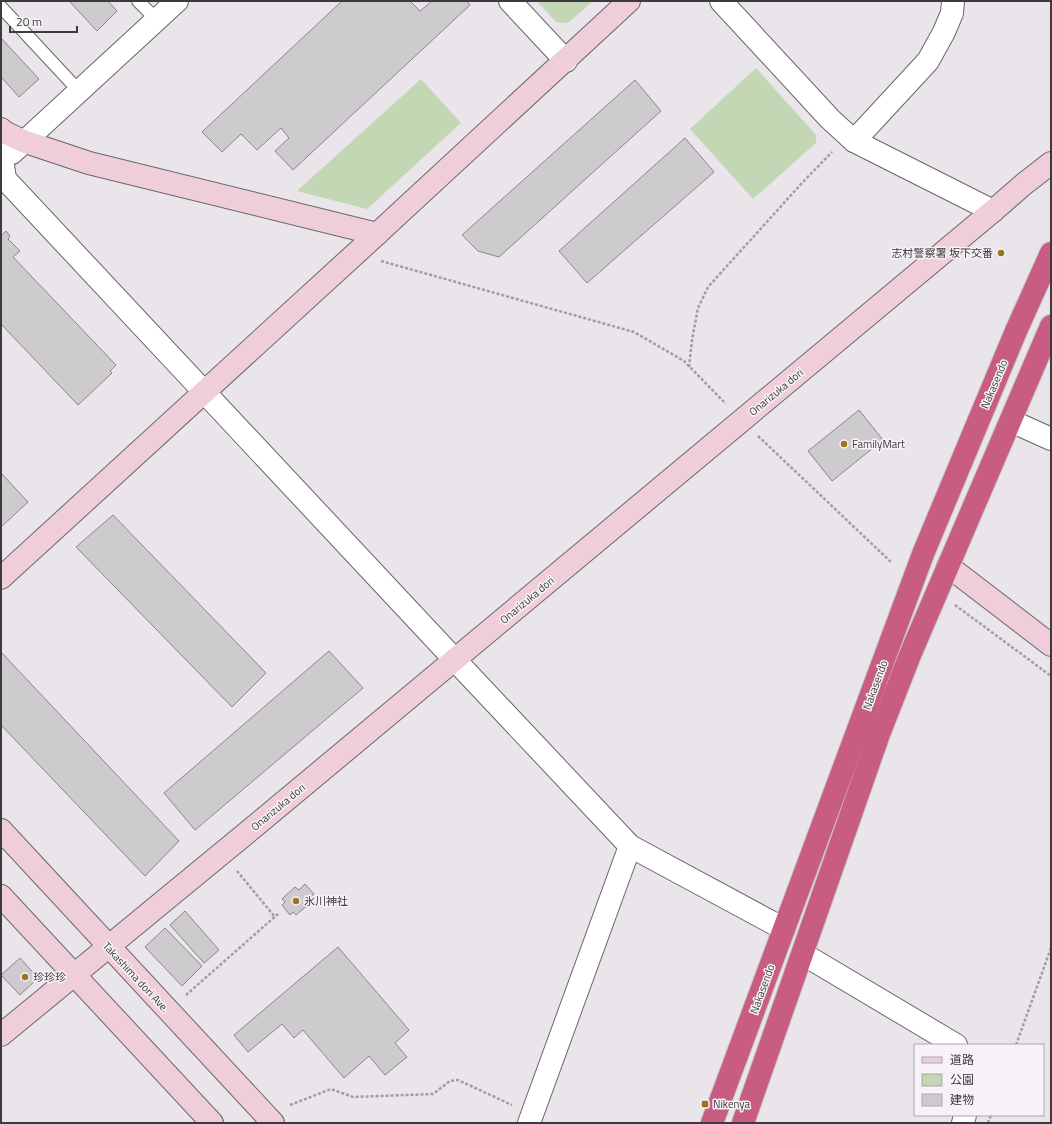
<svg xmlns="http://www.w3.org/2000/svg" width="1052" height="1124" font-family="'Titillium Web','Noto Sans JP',sans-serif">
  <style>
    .green { fill: #c3d7b5 }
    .building { fill: #cecbcf; stroke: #8a868a }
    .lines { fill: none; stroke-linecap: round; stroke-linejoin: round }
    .lane-casing { stroke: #6a666a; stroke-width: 14 }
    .street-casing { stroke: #6a666a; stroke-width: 24 }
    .secondary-casing { stroke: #6a666a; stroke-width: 24 }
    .highway-casing { stroke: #c4c4c4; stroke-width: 24 }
    .path { stroke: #a19da1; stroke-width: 2.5; stroke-dasharray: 3 2; stroke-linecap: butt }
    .lane { stroke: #fff; stroke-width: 12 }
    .street { stroke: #fff; stroke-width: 22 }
    .secondary { stroke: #efced9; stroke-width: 22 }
    .highway { stroke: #c95d81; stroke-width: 22 }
    .poi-dot { fill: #9d7221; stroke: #f6f2f7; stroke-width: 1.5 }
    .labels { text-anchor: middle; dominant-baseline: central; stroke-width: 3; stroke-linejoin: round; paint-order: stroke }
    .poi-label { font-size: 11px; fill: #3c3a3c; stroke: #f6f2f7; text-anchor: start }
    .street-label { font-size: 11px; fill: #3c3a3c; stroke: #f6f2f7 }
  </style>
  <rect width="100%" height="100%" fill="#e9e5ea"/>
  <g class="green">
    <polygon points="537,1 593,1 568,23 556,22"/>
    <polygon points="756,68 816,135 816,143 753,199 690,129"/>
    <polygon points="421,79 461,123 367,209 297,191"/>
  </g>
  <g class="building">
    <polygon points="69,1 108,1 117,11 97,31"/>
    <polygon points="342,1 410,1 420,11 432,1 467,1 470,5 293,170 275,151 289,138 281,128 257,150 241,134 222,152 202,132"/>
    <polygon points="1,38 39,79 19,97 1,77"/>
    <polygon points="635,80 661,111 499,257 478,251 462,235"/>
    <polygon points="685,138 714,172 587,283 559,251"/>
    <polygon points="6,231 10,236 8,239 20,251 13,257 116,365 110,371 112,373 78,405 1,324 1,236"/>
    <polygon points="859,410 883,440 832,481 808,451"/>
    <polygon points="2,474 28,502 1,527 1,475"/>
    <polygon points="113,515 266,673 232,707 76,547"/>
    <polygon points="329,651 363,688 195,830 164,793"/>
    <polygon points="1,652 179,841 145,876 1,725"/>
    <polygon points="305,884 314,894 307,900 310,903 296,915 293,912 290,915 282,905 285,902 282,899 295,887 299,890"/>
    <polygon points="185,911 219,950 204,963 170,925"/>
    <polygon points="165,928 202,966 182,986 145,947"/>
    <polygon points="338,947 409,1030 395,1043 407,1057 385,1075 369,1056 344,1078 303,1030 294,1038 282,1024 248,1052 234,1035"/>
    <polygon points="20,958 38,978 20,995 1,975"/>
  </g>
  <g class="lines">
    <g class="lane-casing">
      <g id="lane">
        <polyline points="138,1 157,20"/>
        <polyline points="1,7 79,91"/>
      </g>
    </g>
    <g class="street-casing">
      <g id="street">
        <polyline points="510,1 566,61"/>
        <polyline points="721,1 830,119 854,141 993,211"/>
        <polyline points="4,132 3,165 5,179 455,660 630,846 784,929"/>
        <polyline points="854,141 928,61 944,32 952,13 953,1"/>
        <polyline points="12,153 177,1"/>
        <polyline points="1011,421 1051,439"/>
        <polyline points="803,954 956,1045"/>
        <polyline points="529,1123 630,846"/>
        <polyline points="963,1123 965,1115"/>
      </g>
    </g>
    <g class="secondary-casing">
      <g id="secondary">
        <polyline points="1,129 4,132 23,141 89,163 377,234"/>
        <polyline points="948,566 1051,645"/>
        <polyline points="1,578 377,234 629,1"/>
        <polyline points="1,830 273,1123"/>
        <polyline points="1,896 212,1123"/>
        <path d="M1,1035C85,965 171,896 255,826L993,211L1024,184L1051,163"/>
      </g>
    </g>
    <g class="highway-casing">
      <g id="highway">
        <polyline points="712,1123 923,554 1016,331 1051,253"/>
        <polyline points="743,1123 879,734 910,655 1051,326"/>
      </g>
    </g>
    <g class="path">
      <polyline points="381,261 634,332 684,361 726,404"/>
      <polyline points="689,367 692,340 698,308 708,287 802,183 832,152"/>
      <polyline points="758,436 891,562"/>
      <polyline points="955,605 1051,676"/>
      <polyline points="237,871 275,917"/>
      <polyline points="186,995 278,914"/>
      <polyline points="1016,1045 1051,948"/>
      <polyline points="290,1105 331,1089 353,1097 433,1094 450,1081 458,1080 512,1105"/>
      <polyline points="988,1123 991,1115"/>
    </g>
    <use href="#lane" class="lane"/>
    <use href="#street" class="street"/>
    <use href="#secondary" class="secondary"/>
    <use href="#highway" class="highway"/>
  </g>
  <g class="poi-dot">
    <circle cx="1001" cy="253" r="4"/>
    <circle cx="844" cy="444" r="4"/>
    <circle cx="296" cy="901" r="4"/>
    <circle cx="25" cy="977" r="4"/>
    <rect x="701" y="1100" width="8" height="8" rx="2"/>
  </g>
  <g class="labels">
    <g class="poi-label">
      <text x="993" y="253" text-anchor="end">志村警察署 坂下交番</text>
      <text x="852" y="444">FamilyMart</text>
      <text x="304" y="901">氷川神社</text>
      <text x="33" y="977">珍珍珍</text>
      <text x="713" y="1104">Nikenya</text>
    </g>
    <g class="street-label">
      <text transform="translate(994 384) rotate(-67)">Nakasendo</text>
      <text transform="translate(776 392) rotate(-40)">Onarizuka dori</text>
      <text transform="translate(527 600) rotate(-40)">Onarizuka dori</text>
      <text transform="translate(875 685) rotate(-70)">Nakasendo</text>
      <text transform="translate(278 807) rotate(-40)">Onarizuka dori</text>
      <text transform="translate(136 977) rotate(47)">Takashima dori Ave.</text>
      <text transform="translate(762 989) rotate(-70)">Nakasendo</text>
    </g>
  </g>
  <rect width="1052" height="1124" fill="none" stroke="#3c3a3c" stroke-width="4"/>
  <rect x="914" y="1044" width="130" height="72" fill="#f6f2f7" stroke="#aca8ac"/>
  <rect x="922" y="1057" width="20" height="6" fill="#efced9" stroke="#aca8ac"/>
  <text x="950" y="1064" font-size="12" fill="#3c3a3c">道路</text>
  <rect x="922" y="1074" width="20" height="12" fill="#c3d7b5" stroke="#aca8ac"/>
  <text x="950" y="1084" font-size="12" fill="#3c3a3c">公園</text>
  <rect x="922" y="1094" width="20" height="12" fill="#cecbcf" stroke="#aca8ac"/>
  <text x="950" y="1104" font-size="12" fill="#3c3a3c">建物</text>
  <path d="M10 26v6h67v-6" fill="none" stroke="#3c3a3c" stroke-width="2"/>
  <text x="16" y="26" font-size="12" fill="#3c3a3c" stroke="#f6f2f7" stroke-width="3" paint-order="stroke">20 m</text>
</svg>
